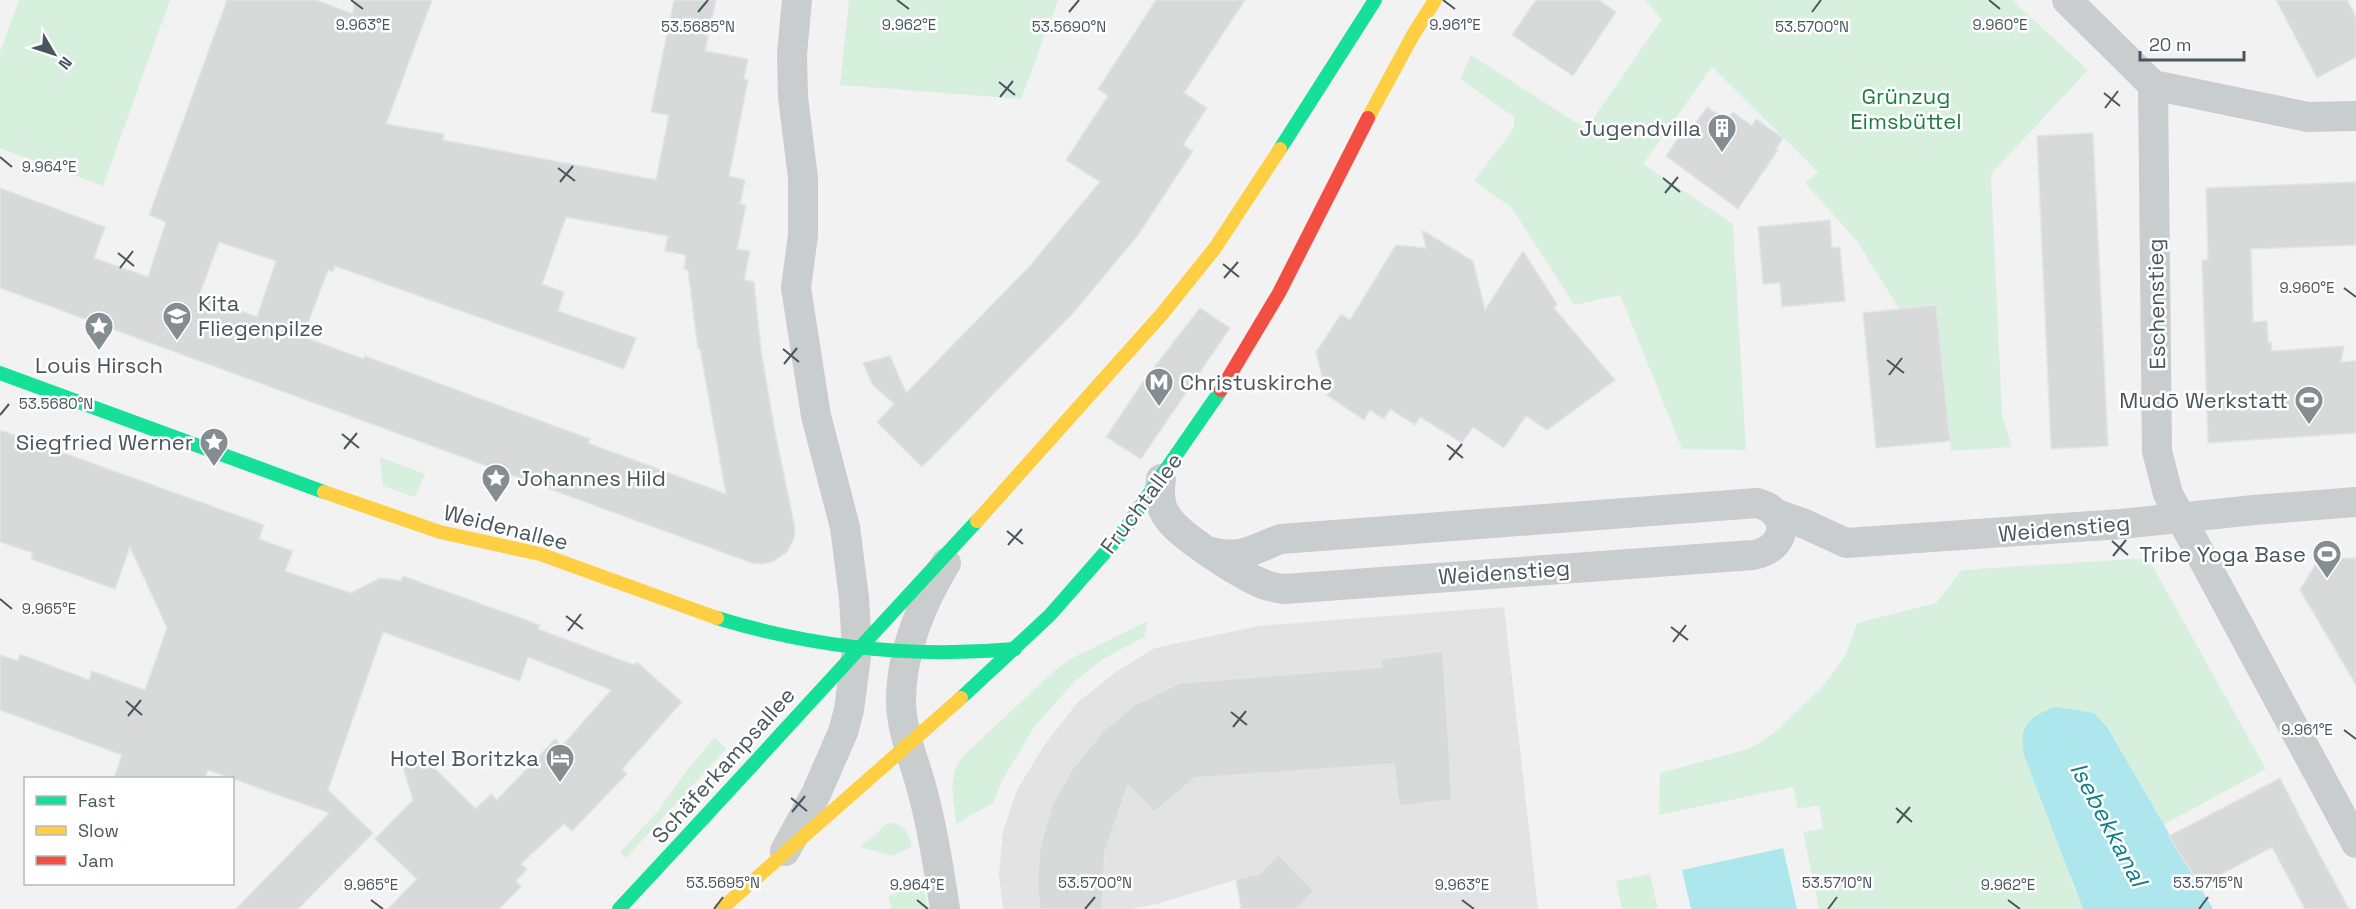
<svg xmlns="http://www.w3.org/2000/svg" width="2356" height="909" font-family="'Space Grotesk',sans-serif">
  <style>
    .education { fill: #e4e3e4 }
    .green { fill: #d7f0de }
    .water { fill: #ade6ed }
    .building { fill: #d8dada; stroke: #e3e4e5; stroke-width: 1.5; fill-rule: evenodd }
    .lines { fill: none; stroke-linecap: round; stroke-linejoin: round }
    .street { stroke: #c9cdce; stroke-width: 30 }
    .fast { stroke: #16e098; stroke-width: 14 }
    .slow { stroke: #ffcf43; stroke-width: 14 }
    .jam { stroke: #f24e42; stroke-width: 14 }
    .ticks { fill: none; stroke: #49565e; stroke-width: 2 }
    .labels { text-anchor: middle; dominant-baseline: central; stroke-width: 5; stroke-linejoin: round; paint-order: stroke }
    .park-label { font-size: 22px; fill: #1a7f42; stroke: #fff }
    .poi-label { font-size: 22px; fill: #49565e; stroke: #fff; text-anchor: end }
    .street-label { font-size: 22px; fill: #49565e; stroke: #fff }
    .water-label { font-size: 24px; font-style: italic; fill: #107f8b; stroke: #fff }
    .ticks-label { font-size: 15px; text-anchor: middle; fill: #49565e; stroke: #fff; stroke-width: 5; stroke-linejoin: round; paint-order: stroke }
  </style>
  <rect width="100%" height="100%" fill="#f2f2f2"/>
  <polygon class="education" points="1504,607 1538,909 1282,909 1248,876 1157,904 1131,909 1003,909 999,874 1003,831 1017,790 1045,744 1078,702 1116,672 1155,648 1258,626"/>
  <g class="green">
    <polygon points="19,0 170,0 103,186 0,148 0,52"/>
    <polygon points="849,0 1058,0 1021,99 840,85"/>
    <polygon points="1645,0 2012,0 2088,70 1991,174 2002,415 2012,447 1951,451 1936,306 1899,309 1857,241 1805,183 1818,172 1712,67 1643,164 1733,224 1746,450 1682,449 1620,295 1574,305 1512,208 1474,181 1514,128 1514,117 1460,79 1471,55 1586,129 1662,19"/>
    <polygon points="380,457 425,474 415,497 383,486"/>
    <polygon points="2148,558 2266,769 2163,825 2107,727 2070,879 2083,909 1819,909 1803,832 1823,828 1819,805 1798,809 1793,787 1659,815 1660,773 1751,748 1775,732 1823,686 1845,656 1857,623 1936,603 1962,570"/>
    <path d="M1148,621L1144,637L1103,659L1075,681L1035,726L1002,781L993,803L956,824C954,798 946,776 964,755L1054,671L1072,658Z"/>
    <polygon points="715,737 726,749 626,858 620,852 659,810 687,770"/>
    <path d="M888,823C904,822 909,834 912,847L893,856L860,847Z"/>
    <polygon points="1650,874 1658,909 1622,909 1616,881"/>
    <polygon points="922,880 928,909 892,909 888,897"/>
  </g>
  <g class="water">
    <path d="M2056,707L2094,713L2107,727L2213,909H2083L2025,758C2017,727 2027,717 2056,707Z"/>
    <polygon points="1783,848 1797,909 1691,909 1682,870"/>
  </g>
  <g class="building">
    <path d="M227,0H316L353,14L354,0H432L386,124L444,134L443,140L656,180L669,115L651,112L674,0H716L705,51L748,59L744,79L748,80L729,176L745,180L740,204L746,205L737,249L750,251L744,280L754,282L761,350L775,432L795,528L794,538L787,552L772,562L762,564L752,563L0,288V188L105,227L94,258L148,277L166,222L149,215ZM566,217L668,236L665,251L686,255L684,269L688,270L698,349H700L726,494L588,443L590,439L365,356L364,359L309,339L313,328L307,326L328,270L333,272L335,266L624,369L636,338L558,311L564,292L542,284ZM219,242L276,261L257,317L199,296Z"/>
    <polygon points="1156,0 1245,0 1184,93 1207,108 1183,145 1193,151 1138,235 1075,311 922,467 877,422 894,404 872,384 863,363 890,356 906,393 1027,269 1100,182 1066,160 1108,96 1098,89"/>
    <polygon points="1536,0 1599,0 1616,12 1573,76 1512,35"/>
    <polygon points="2276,0 2347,0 2356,17 2356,57 2317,78"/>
    <polygon points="1707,107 1727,120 1733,112 1752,126 1756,119 1783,138 1776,149 1778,150 1738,209 1666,156 1687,125 1692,128"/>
    <polygon points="2093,133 2108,446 2051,449 2037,136"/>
    <polygon points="2356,182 2356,245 2251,249 2253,322 2267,321 2268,343 2271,342 2272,351 2344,346 2341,362 2356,361 2356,433 2208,443 2202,260 2208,260 2206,188"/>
    <polygon points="1830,220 1832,248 1840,247 1845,301 1782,307 1780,283 1763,284 1758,227"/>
    <polygon points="1422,230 1473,261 1485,310 1523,251 1557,304 1554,308 1615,380 1547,430 1526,416 1504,448 1473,427 1462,443 1420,417 1415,425 1390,409 1384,419 1370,410 1364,420 1327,395 1334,386 1322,377 1316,352 1341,314 1350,320 1396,245 1426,248"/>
    <polygon points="1936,305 1950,441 1876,448 1863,313"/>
    <polygon points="1200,308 1230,328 1141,459 1106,437 1142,383"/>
    <polygon points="0,430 264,525 259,539 293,551 285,571 351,593 380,578 401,581 403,576 540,625 538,629 634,665 637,662 682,702 622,769 627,774 572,831 564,824 521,864 527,869 516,881 521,887 499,909 388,909 417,879 375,839 413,800 402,764 423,757 475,808 474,810 491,794 497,800 555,739 562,746 611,690 528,657 520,681 383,632 328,790 373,833 298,909 236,909 329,813 208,770 205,778 114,778 122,755 0,710 0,655 18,661 20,654 89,680 92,671 145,690 167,628 130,547 115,589 31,559 33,553 0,542"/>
    <polygon points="2356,558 2356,685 2300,590 2318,560"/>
    <polygon points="1443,651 1452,800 1399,806 1394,764 1195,778 1154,812 1128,785 1105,852 1102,909 1040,909 1037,882 1040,847 1052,805 1073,768 1103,731 1136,704 1180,683 1382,667 1381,659"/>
    <polygon points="2280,778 2306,829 2349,909 2305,909 2272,847 2200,886 2169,836"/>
    <polygon points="1278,854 1314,891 1296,909 1241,909 1236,879 1259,874"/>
  </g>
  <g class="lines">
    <g class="street">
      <polyline points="2067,0 2153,85 2308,117 2356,116"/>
      <polyline points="2153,85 2157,451 2168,494 2356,843"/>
      <path d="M1161,479C1159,493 1159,507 1168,518C1181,537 1241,575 1263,584C1270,587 1277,588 1285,589L1753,555C1788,549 1792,512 1757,503L1281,539C1248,551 1243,560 1207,551"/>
      <polyline points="1776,514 1805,524 1846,543 2121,524 2254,510 2356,502"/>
      <polyline points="785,851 816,794 843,732 849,710 857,649 854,598 845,527 816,416 796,288 803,235 803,178 793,97 792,54 797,0"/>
      <path d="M945,909C939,870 933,831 923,793C915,762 901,732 901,700C901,653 922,602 946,563"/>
    </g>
    <g class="fast">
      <polyline points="1280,149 1375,0"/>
      <polyline points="0,373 324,492"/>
      <path d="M717,618C815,648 913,658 1015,649"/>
      <polyline points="961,698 1050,615 1122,533 1221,390"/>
      <path d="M619,909C739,781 857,650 977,521"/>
    </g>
    <g class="slow">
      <polyline points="1368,118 1413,35 1435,0"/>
      <polyline points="324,492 440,532 540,554 717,618"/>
      <polyline points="977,521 1162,314 1215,248 1280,149"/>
      <polyline points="721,909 961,698"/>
    </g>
    <polyline class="jam" points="1221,390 1279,293 1368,118"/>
  </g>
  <path class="ticks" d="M351,0L363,9M897,0L909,9M1443,0L1455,9M1989,0L2000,9M698,12L708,0M1069,12L1079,0M1812,12L1821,0M999,82L1015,95M2104,93L2120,106M1000,97L1013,81M2105,108L2118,91M0,157L12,167M558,168L575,181M1663,178L1680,192M560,182L573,166M1665,193L1678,177M118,253L134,266M1223,264L1239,277M120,268L133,251M1224,278L1238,262M2344,288L2356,297M783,349L799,362M1887,360L1904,373M784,364L797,348M1889,375L1902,358M0,415L9,404M342,434L359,448M1447,445L1463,458M344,449L357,433M1449,460L1462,444M1007,531L1023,544M2112,541L2128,555M1008,545L1022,529M2113,556L2126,540M0,599L12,609M566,616L583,629M1671,627L1688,640M568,631L581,614M1673,642L1686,625M126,701L142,715M1231,712L1247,725M128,716L141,700M1233,727L1246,711M2344,730L2356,739M791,798L807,811M1896,808L1912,822M792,812L805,796M1897,823L1910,807M371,900L383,909M917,900L928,909M1462,900L1474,909M2008,900L2020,909M714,909L723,897M1085,909L1095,897M1828,909L1837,897M2199,909L2208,897"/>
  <defs>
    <g id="building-pin" transform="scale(1.5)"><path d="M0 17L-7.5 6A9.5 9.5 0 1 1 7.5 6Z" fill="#848d92" stroke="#fff"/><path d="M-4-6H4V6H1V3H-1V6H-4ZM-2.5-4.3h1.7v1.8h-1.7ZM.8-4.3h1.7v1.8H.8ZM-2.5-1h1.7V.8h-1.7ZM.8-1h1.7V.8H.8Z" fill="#fff"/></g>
    <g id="school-pin" transform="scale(1.5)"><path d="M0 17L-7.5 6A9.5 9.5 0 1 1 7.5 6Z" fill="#848d92" stroke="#fff"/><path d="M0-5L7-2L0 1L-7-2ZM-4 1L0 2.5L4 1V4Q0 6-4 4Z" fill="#fff"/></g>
    <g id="sight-pin" transform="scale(1.5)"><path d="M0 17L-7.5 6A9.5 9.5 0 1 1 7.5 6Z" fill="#848d92" stroke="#fff"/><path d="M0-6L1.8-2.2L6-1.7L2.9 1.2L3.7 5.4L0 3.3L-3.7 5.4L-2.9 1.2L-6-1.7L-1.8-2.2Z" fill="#fff"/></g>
    <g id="metro-pin" transform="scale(1.5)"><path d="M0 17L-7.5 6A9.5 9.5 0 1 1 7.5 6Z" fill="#848d92" stroke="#fff"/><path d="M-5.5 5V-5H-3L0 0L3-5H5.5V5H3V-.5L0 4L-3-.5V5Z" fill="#fff"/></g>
    <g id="stadium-pin" transform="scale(1.5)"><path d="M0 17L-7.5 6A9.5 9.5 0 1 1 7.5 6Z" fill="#848d92" stroke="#fff"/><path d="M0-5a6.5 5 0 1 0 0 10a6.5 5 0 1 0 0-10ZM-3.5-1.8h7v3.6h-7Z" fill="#fff"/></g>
    <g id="hotel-pin" transform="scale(1.5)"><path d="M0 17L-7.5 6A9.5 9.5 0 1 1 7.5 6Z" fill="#848d92" stroke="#fff"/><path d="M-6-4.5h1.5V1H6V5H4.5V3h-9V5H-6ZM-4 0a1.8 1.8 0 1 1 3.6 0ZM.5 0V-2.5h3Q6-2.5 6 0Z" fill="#fff"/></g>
  </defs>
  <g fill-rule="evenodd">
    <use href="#building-pin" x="1722" y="128"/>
    <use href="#school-pin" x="177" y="316"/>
    <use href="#sight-pin" x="99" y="326"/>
    <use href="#metro-pin" x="1159" y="382"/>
    <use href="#stadium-pin" x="2309" y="400"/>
    <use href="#sight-pin" x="214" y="442"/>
    <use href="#sight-pin" x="496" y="478"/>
    <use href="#stadium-pin" x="2327" y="554"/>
    <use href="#hotel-pin" x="560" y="758"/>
  </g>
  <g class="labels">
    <g class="park-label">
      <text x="1906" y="96">Grünzug<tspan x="1906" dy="25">Eimsbüttel</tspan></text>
    </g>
    <g class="poi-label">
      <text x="1701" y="128">Jugendvilla</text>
      <text x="198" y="303" text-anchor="start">Kita<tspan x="198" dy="25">Fliegenpilze</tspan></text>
      <text x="99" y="365" text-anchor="middle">Louis Hirsch</text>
      <text x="1180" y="382" text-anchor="start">Christuskirche</text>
      <text x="2288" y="400">Mudō Werkstatt</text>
      <text x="193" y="442">Siegfried Werner</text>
      <text x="517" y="478" text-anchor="start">Johannes Hild</text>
      <text x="2306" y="554">Tribe Yoga Base</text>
      <text x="539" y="758">Hotel Boritzka</text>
    </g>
    <g class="street-label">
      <text transform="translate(2156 304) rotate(-91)">Eschenstieg</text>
      <text transform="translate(1141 503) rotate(-53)">Fruchtallee</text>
      <text transform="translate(506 527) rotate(14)">Weidenallee</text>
      <text transform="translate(2064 528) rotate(-5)">Weidenstieg</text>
      <text transform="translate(1504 572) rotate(-4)">Weidenstieg</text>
      <text transform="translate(723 765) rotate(-48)">Schäferkampsallee</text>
    </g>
    <g class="water-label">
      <text transform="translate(2109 824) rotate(62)">Isebekkanal</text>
    </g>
  </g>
  <g class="ticks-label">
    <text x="363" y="30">9.963°E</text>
    <text x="909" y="30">9.962°E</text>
    <text x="1455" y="30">9.961°E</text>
    <text x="2000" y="30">9.960°E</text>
    <text x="1069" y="32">53.5690°N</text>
    <text x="1812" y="32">53.5700°N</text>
    <text x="698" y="32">53.5685°N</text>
    <text x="49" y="172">9.964°E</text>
    <text x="2307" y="293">9.960°E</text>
    <text x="56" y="409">53.5680°N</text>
    <text x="49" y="614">9.965°E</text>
    <text x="2307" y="735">9.961°E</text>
    <text x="723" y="888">53.5695°N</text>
    <text x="1095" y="888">53.5700°N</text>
    <text x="1837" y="888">53.5710°N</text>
    <text x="2208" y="888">53.5715°N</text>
    <text x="371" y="890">9.965°E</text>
    <text x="917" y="890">9.964°E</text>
    <text x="1462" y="890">9.963°E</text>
    <text x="2008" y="890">9.962°E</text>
  </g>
  <rect x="24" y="777" width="210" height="108" fill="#ffffff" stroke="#b6bbbf" stroke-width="1.5"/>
  <rect x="36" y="796" width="30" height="9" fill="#16e098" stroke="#b6bbbf" stroke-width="1.5"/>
  <text x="78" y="807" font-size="18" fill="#49565e">Fast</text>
  <rect x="36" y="826" width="30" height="9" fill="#ffcf43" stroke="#b6bbbf" stroke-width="1.5"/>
  <text x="78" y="837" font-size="18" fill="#49565e">Slow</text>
  <rect x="36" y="856" width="30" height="9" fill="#f24e42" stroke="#b6bbbf" stroke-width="1.5"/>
  <text x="78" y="867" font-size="18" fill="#49565e">Jam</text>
  <g transform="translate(54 54) rotate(129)" stroke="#ffffff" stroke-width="4.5" paint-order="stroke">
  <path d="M0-4.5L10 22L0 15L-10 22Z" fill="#49565e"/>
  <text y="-9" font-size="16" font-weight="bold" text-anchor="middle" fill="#49565e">N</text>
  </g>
  <path d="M2140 51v9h104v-9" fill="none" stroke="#49565e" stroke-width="3"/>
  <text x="2149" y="51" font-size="18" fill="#49565e" stroke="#ffffff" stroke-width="4.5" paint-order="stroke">20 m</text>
</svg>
